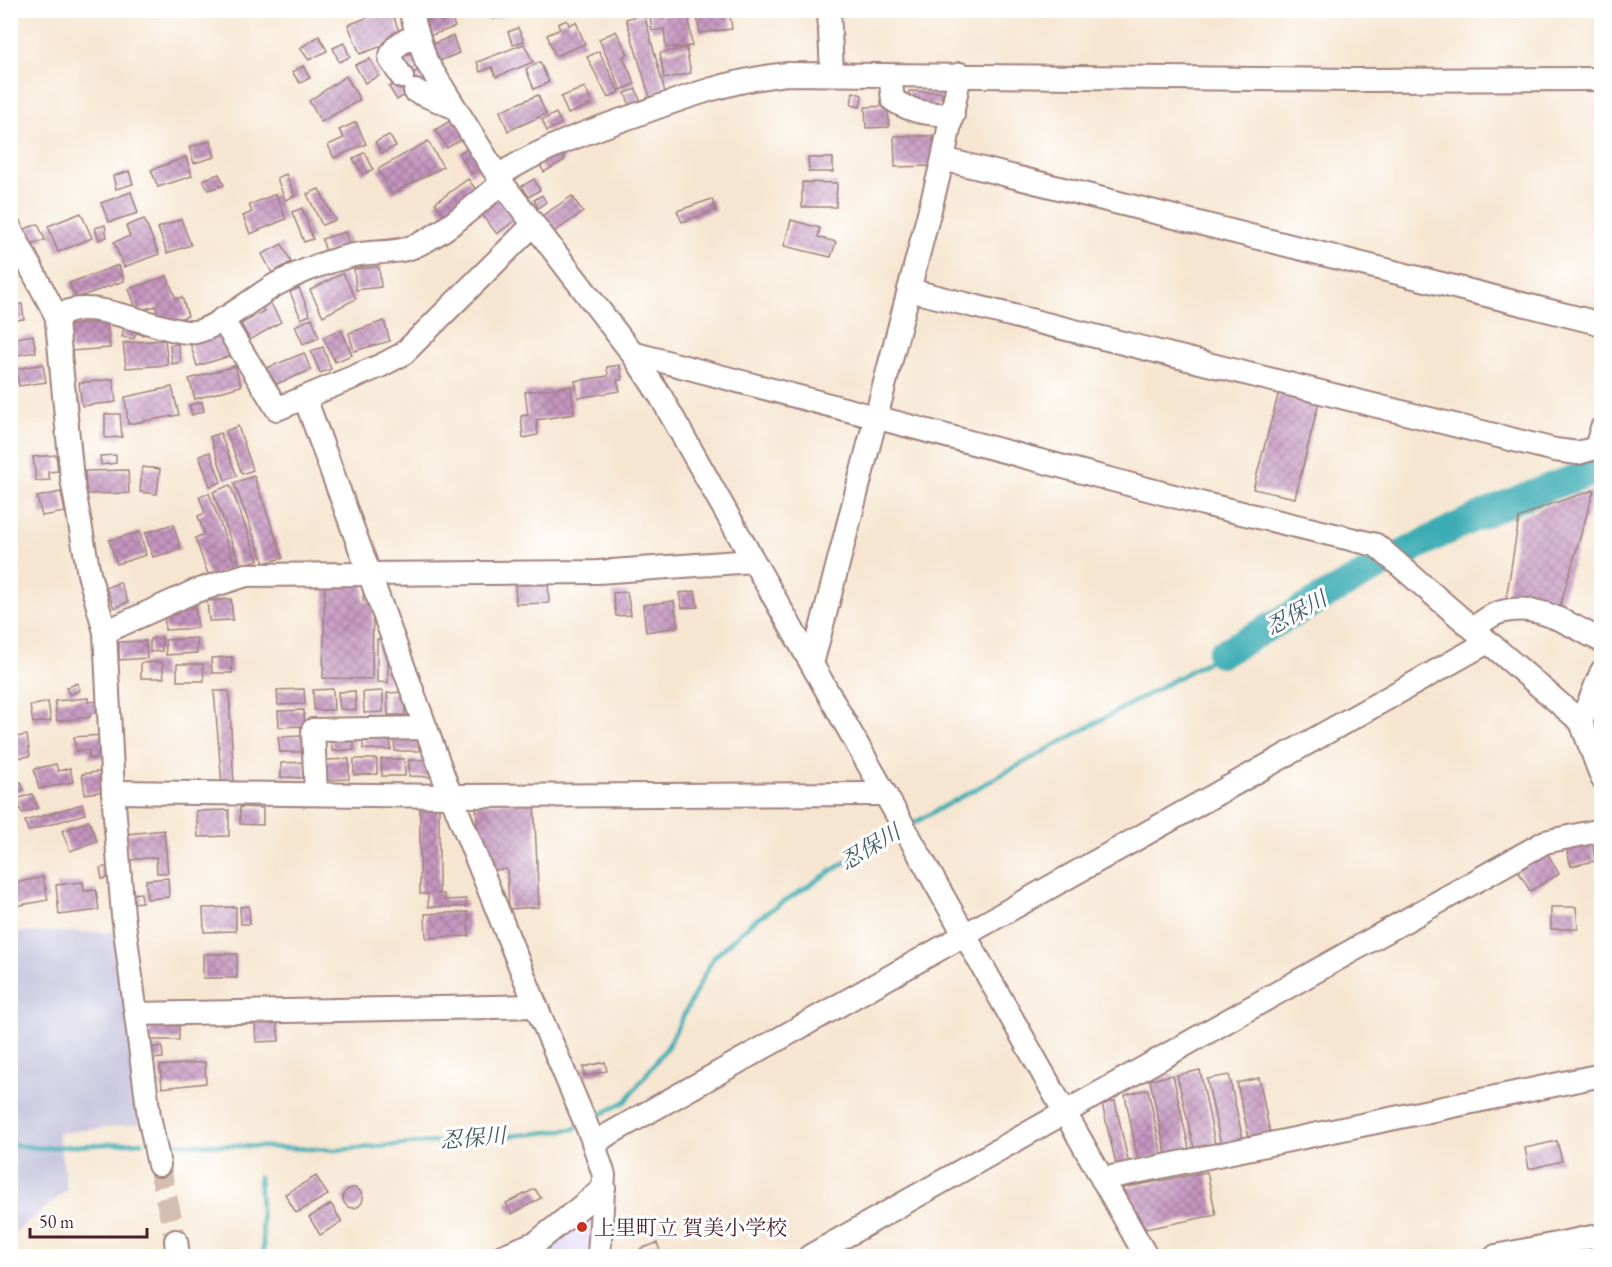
<svg xmlns="http://www.w3.org/2000/svg" width="1612" height="1267" font-family="'EB Garamond','Noto Serif JP',serif">
  <style>
    .built { fill: #ded5f5 }
    .industrial { fill: #c3c1db }
    .lines { fill: none; stroke-linecap: round; stroke-linejoin: round }
    .stream { stroke: #3bacb3; stroke-width: 4.5 }
    .river { stroke: #3bacb3; stroke-width: 28 }
    .building { fill: url(#building-cross-hatch) }
    .minor-tunnel { stroke: #d4beb0; stroke-width: 22; stroke-dasharray: 22 11; stroke-linecap: butt }
    .minor-casing { stroke: #a0827e; stroke-width: 26 }
    .minor { stroke: #fff; stroke-width: 22 }
    .poi-dot { fill: #c8321e; stroke: #fff; stroke-width: 2 }
    .labels { text-anchor: middle; dominant-baseline: central; stroke-width: 6; stroke-linejoin: round; paint-order: stroke }
    .poi-label { font-size: 21px; fill: #4a1f2b; stroke: #fff; text-anchor: start }
    .water-label { font-size: 22px; font-style: italic; fill: #435e68; stroke: #fff }
  </style>
  <defs>
    <pattern id="building-cross-hatch" width="8" height="8" patternUnits="userSpaceOnUse" patternTransform="scale(1.5)"><rect width="8" height="8" fill="#c495bf"/><path d="M0 0l8 8M0 8l8-8" fill="none" stroke="#a1799b"/></pattern>
  </defs>
  <rect width="100%" height="100%" fill="#fff"/>
  <filter id="ink" filterUnits="userSpaceOnUse"><feTurbulence type="fractalNoise" baseFrequency=".0167" numOctaves="2"/><feDisplacementMap in="SourceGraphic" scale="12" xChannelSelector="R" yChannelSelector="G"/><feConvolveMatrix kernelMatrix="1 2 1 2 8 2 1 2 1" color-interpolation-filters="sRGB"/></filter>
  <filter id="wash" filterUnits="userSpaceOnUse"><feTurbulence type="fractalNoise" baseFrequency=".008" numOctaves="4" result="noise"/><feDisplacementMap in="SourceGraphic" scale="24" xChannelSelector="R" yChannelSelector="G"/><feGaussianBlur stdDeviation="1.35" result="paint"/><feColorMatrix in="noise" values="0 0 0 0 0 0 0 0 0 0 0 0 0 0 0 0 0 1.4 0 .05"/><feComposite in="paint" operator="in"/></filter>
  <g filter="url(#wash)">
    <rect width="100%" height="100%" fill="#f6e6d1"/>
    <polygon class="built" points="595,1205 594,1256 524,1256"/>
    <polygon class="industrial" points="11,932 121,932 145,1123 58,1133 67,1190 11,1236"/>
    <g class="lines">
      <g class="stream">
        <polyline points="910,825 1221,654"/>
        <polyline points="590,1120 626,1101 668,1046 713,958 752,922 875,843 900,830"/>
        <polyline points="171,1143 336,1150 532,1134 574,1129 580,1125"/>
        <polyline points="10,1144 40,1148 142,1142"/>
        <polyline points="259,1177 264,1256"/>
      </g>
      <path class="river" d="M1221,654C1343,588 1467,508 1602,470"/>
    </g>
    <g id="blocks">
      <g class="building">
        <polygon points="387,10 391,10 402,39 360,54 348,25"/>
        <polygon points="420,10 449,10 455,27 426,37"/>
        <polygon points="491,10 505,10 507,15 493,19"/>
        <polygon points="649,10 661,10 663,20 663,14 688,11 692,46 666,48 664,29 652,31"/>
        <polygon points="729,10 732,29 700,33 696,12"/>
        <polygon points="781,10 816,10 816,14"/>
        <polygon points="644,14 666,96 651,101 626,19"/>
        <polygon points="567,20 569,25 576,22 585,44 555,56 547,35 560,29 558,24"/>
        <polygon points="518,28 524,41 513,45 508,32"/>
        <polygon points="616,31 628,54 623,57 635,84 621,90 599,39"/>
        <polygon points="319,36 327,51 309,60 300,48"/>
        <polygon points="453,36 459,53 435,63 427,46"/>
        <polygon points="344,43 350,57 339,62 333,48"/>
        <polygon points="524,44 533,62 496,77 492,67 480,72 477,62"/>
        <polygon points="686,48 691,73 664,79 660,53"/>
        <polygon points="416,51 421,65 406,70 400,58"/>
        <polygon points="599,51 619,92 608,98 587,57"/>
        <polygon points="370,59 379,76 365,83 355,65"/>
        <polygon points="540,62 549,82 534,89 526,69"/>
        <polygon points="303,66 310,78 300,83 292,72"/>
        <polygon points="422,68 429,80 397,100 389,87"/>
        <polygon points="346,76 360,100 321,122 309,101"/>
        <polygon points="585,87 592,104 568,114 561,97"/>
        <polygon points="636,89 641,103 630,106 625,93"/>
        <polygon points="909,91 942,92 942,105 908,104"/>
        <polygon points="853,92 862,95 860,107 851,105"/>
        <polygon points="538,95 546,114 508,131 500,111"/>
        <polygon points="888,106 889,127 866,128 865,107"/>
        <polygon points="556,113 561,124 547,131 542,120"/>
        <polygon points="455,118 467,136 447,148 435,130"/>
        <polygon points="356,122 366,144 334,158 328,145 344,138 339,130"/>
        <polygon points="389,135 396,146 382,153 375,142"/>
        <polygon points="894,136 933,136 934,166 895,167"/>
        <polygon points="210,141 215,157 194,163 189,147"/>
        <polygon points="428,141 443,167 392,194 378,169"/>
        <polygon points="472,146 484,166 471,174 459,153"/>
        <polygon points="560,151 565,160 544,172 538,162"/>
        <polygon points="365,152 373,169 363,174 353,159"/>
        <polygon points="186,157 192,176 158,187 151,170"/>
        <polygon points="808,158 833,158 833,172 809,172"/>
        <polygon points="129,171 133,184 116,189 113,176"/>
        <polygon points="219,174 224,185 208,190 203,180"/>
        <polygon points="286,174 295,196 285,200 277,178"/>
        <polygon points="468,179 477,191 445,216 435,203"/>
        <polygon points="534,179 540,190 529,197 522,186"/>
        <polygon points="802,182 837,183 836,207 802,207"/>
        <polygon points="319,189 335,220 322,225 307,194"/>
        <polygon points="131,192 138,213 109,222 101,203"/>
        <polygon points="276,194 286,219 250,234 243,216 252,212 249,205"/>
        <polygon points="501,194 519,217 497,234 479,211"/>
        <polygon points="542,195 546,202 538,208 534,200"/>
        <polygon points="572,196 583,212 554,232 542,216"/>
        <polygon points="712,199 716,210 682,222 677,211"/>
        <polygon points="302,208 313,239 304,242 292,212"/>
        <polygon points="81,213 92,238 58,252 48,226"/>
        <polygon points="144,219 159,254 124,267 114,242 130,236 126,226"/>
        <polygon points="181,219 191,245 167,253 158,228"/>
        <polygon points="791,220 820,228 818,237 836,242 831,257 784,246"/>
        <polygon points="38,224 45,240 28,246 22,230"/>
        <polygon points="105,225 107,237 99,240 95,228"/>
        <polygon points="345,232 350,246 326,252 322,239"/>
        <polygon points="282,244 291,262 272,273 262,254"/>
        <polygon points="10,246 17,269 10,270"/>
        <polygon points="119,265 124,281 76,298 69,283"/>
        <polygon points="379,267 381,287 356,290 354,269"/>
        <polygon points="343,273 356,299 323,316 310,290"/>
        <polygon points="167,276 176,299 182,297 188,316 171,321 158,316 156,306 137,311 129,289"/>
        <polygon points="299,288 310,315 301,319 290,292"/>
        <polygon points="270,302 281,322 250,340 241,324 264,311 262,306"/>
        <polygon points="22,304 24,319 10,321 10,306"/>
        <polygon points="312,318 319,338 303,344 295,326"/>
        <polygon points="384,321 390,341 354,351 349,333"/>
        <polygon points="107,322 110,348 71,351 69,325"/>
        <polygon points="125,322 145,326 143,335 136,333 134,339 122,337"/>
        <polygon points="341,329 352,355 335,362 323,337"/>
        <polygon points="223,333 230,356 197,366 190,343"/>
        <polygon points="33,335 36,352 12,356 10,339"/>
        <polygon points="165,340 168,365 126,368 123,343"/>
        <polygon points="178,344 181,362 172,364 170,345"/>
        <polygon points="323,347 331,369 320,373 311,351"/>
        <polygon points="304,353 311,370 269,387 262,370"/>
        <polygon points="43,364 46,382 19,386 15,369"/>
        <polygon points="620,365 622,380 617,380 620,391 578,398 575,381 608,376 607,367"/>
        <polygon points="235,366 241,386 195,399 189,379"/>
        <polygon points="113,379 116,402 82,406 79,383"/>
        <polygon points="571,386 574,414 536,420 538,435 523,438 521,416 528,415 525,392"/>
        <polygon points="172,387 179,415 128,424 125,397"/>
        <polygon points="1280,388 1320,398 1295,498 1253,489"/>
        <polygon points="202,402 204,411 192,415 189,405"/>
        <polygon points="105,414 120,414 122,437 105,438"/>
        <polygon points="238,426 253,470 242,474 226,431"/>
        <polygon points="220,433 237,476 225,480 210,437"/>
        <polygon points="210,452 221,482 210,486 199,456"/>
        <polygon points="56,455 58,471 48,472 50,480 36,481 33,457"/>
        <polygon points="116,455 116,463 101,465 100,456"/>
        <polygon points="142,467 160,469 157,494 140,492"/>
        <polygon points="128,470 129,493 86,494 85,471"/>
        <polygon points="254,476 283,558 264,563 234,483"/>
        <polygon points="230,485 258,560 240,565 213,492"/>
        <polygon points="1594,490 1559,609 1505,606 1519,518 1548,505"/>
        <polygon points="61,492 65,512 42,516 37,497"/>
        <polygon points="209,493 236,567 209,577 195,538 204,534 198,516 205,513 199,496"/>
        <polygon points="173,524 181,549 153,557 145,533"/>
        <polygon points="140,532 146,555 117,564 109,540"/>
        <polygon points="548,580 549,603 516,604 515,582"/>
        <polygon points="120,582 128,602 114,608 106,588"/>
        <polygon points="325,583 364,584 363,601 373,601 372,679 323,678"/>
        <polygon points="695,591 698,607 682,608 679,593"/>
        <polygon points="627,592 631,615 616,616 613,593"/>
        <polygon points="231,599 233,620 209,621 207,601"/>
        <polygon points="674,601 678,627 646,632 643,605"/>
        <polygon points="195,607 198,628 165,630 164,609"/>
        <polygon points="162,638 162,651 150,652 150,639"/>
        <polygon points="197,638 197,653 166,655 165,640"/>
        <polygon points="377,639 388,640 388,683 377,682"/>
        <polygon points="146,641 147,658 119,660 119,642"/>
        <polygon points="232,657 232,673 212,673 211,658"/>
        <polygon points="162,662 164,678 141,678 141,663"/>
        <polygon points="177,664 203,664 204,681 177,681"/>
        <polygon points="77,683 80,690 70,695 66,688"/>
        <polygon points="304,689 305,704 278,705 277,690"/>
        <polygon points="333,689 334,710 314,710 313,690"/>
        <polygon points="214,691 229,691 234,785 222,785"/>
        <polygon points="355,691 356,710 340,709 338,692"/>
        <polygon points="383,691 383,712 364,713 363,692"/>
        <polygon points="404,692 405,715 388,715 387,693"/>
        <polygon points="88,698 88,702 101,701 101,712 90,713 90,717 57,721 55,701"/>
        <polygon points="48,702 51,721 33,723 30,706"/>
        <polygon points="304,710 304,726 279,727 278,711"/>
        <polygon points="354,734 354,750 332,751 331,735"/>
        <polygon points="27,735 30,756 10,759 10,738"/>
        <polygon points="104,735 106,758 89,758 89,750 76,751 74,737"/>
        <polygon points="304,736 304,752 280,752 278,737"/>
        <polygon points="363,737 390,737 391,750 363,749"/>
        <polygon points="418,737 419,751 395,751 394,738"/>
        <polygon points="349,759 349,779 327,780 327,760"/>
        <polygon points="354,759 377,759 377,774 354,775"/>
        <polygon points="381,759 404,759 405,776 382,776"/>
        <polygon points="409,760 432,760 432,777 409,776"/>
        <polygon points="305,762 305,778 281,777 281,763"/>
        <polygon points="56,764 58,771 70,768 73,782 39,789 34,769"/>
        <polygon points="103,771 105,791 85,794 82,774"/>
        <polygon points="21,782 24,790 14,793 12,784"/>
        <polygon points="32,794 38,808 22,813 17,799"/>
        <polygon points="10,797 16,808 10,811"/>
        <polygon points="534,801 539,907 509,909 507,869 495,870 478,837 476,804"/>
        <polygon points="82,804 85,814 28,831 25,821"/>
        <polygon points="420,806 439,806 439,894 444,894 444,900 466,899 466,907 428,907 428,894 420,894"/>
        <polygon points="240,807 263,808 263,825 240,824"/>
        <polygon points="229,810 229,836 198,837 196,811"/>
        <polygon points="89,821 97,841 70,851 62,831"/>
        <polygon points="164,830 168,873 157,873 156,857 130,860 127,834"/>
        <polygon points="1592,842 1595,861 1571,866 1566,847"/>
        <polygon points="1548,854 1559,874 1530,891 1518,871"/>
        <polygon points="110,866 111,877 102,879 100,868"/>
        <polygon points="43,877 48,900 10,907 10,884"/>
        <polygon points="168,878 169,897 147,899 146,880"/>
        <polygon points="83,882 84,891 96,890 99,910 59,915 56,885"/>
        <polygon points="141,893 142,902 133,903 132,894"/>
        <polygon points="249,906 250,924 241,924 240,907"/>
        <polygon points="236,907 236,931 204,932 203,908"/>
        <polygon points="1551,907 1576,907 1578,929 1551,929"/>
        <polygon points="468,912 469,936 426,938 425,914"/>
        <rect x="203" y="954" width="34" height="24"/>
        <rect x="150" y="1021" width="29" height="19"/>
        <polygon points="277,1021 279,1041 256,1042 255,1022"/>
        <polygon points="162,1046 163,1058 153,1059 151,1048"/>
        <polygon points="205,1062 206,1083 162,1088 160,1066"/>
        <polygon points="605,1062 607,1071 585,1076 583,1067"/>
        <polygon points="1200,1070 1215,1144 1194,1148 1177,1075"/>
        <polygon points="1173,1075 1189,1149 1166,1154 1150,1080"/>
        <polygon points="1229,1075 1243,1140 1221,1145 1207,1079"/>
        <polygon points="1259,1078 1270,1133 1249,1138 1237,1083"/>
        <polygon points="1148,1089 1162,1156 1138,1160 1125,1095"/>
        <polygon points="1115,1101 1129,1165 1117,1168 1102,1104"/>
        <polygon points="1557,1141 1562,1161 1529,1169 1525,1148"/>
        <polygon points="1207,1172 1216,1215 1146,1229 1122,1188"/>
        <polygon points="316,1176 328,1195 296,1213 285,1194"/>
        <circle cx="353" cy="1198" r="10"/>
        <polygon points="535,1189 541,1198 512,1214 506,1203"/>
        <polygon points="331,1204 342,1222 320,1235 309,1217"/>
        <polygon points="657,1243 662,1256 643,1256 640,1249"/>
        <polygon points="1582,1247 1584,1256 1563,1256 1562,1251"/>
        <polygon points="1602,1247 1602,1256 1590,1256 1589,1250"/>
      </g>
    </g>
  </g>
  <g filter="url(#ink)">
    <use href="#blocks" fill-opacity="0" stroke="#a0827e" stroke-width="1.5"/>
    <g class="lines">
      <polyline class="minor-tunnel" points="159,1165 176,1241"/>
      <g class="minor-casing">
        <g id="minor">
          <polyline points="410,10 426,61 502,183 632,353 661,397 1146,1256"/>
          <polyline points="829,10 832,73"/>
          <path d="M890,76L893,100C913,113 930,114 953,115"/>
          <path d="M402,77L390,59C393,44 405,40 418,36"/>
          <polyline points="415,91 454,107"/>
          <polyline points="943,159 1602,324"/>
          <path d="M498,176C541,148 587,132 636,115C688,96 732,80 787,74L1355,80L1602,79"/>
          <polyline points="10,228 58,319"/>
          <polyline points="909,290 1555,450 1578,453 1596,448 1602,428"/>
          <polyline points="222,319 277,409 380,366 403,354 533,225"/>
          <polyline points="632,353 1204,504 1376,545 1581,722"/>
          <polyline points="305,398 446,783 536,1006 591,1136 604,1175 599,1256"/>
          <path d="M1473,628C1482,623 1491,614 1501,612C1538,602 1570,625 1602,641"/>
          <polyline points="105,632 193,592 246,575 598,572 753,561"/>
          <polyline points="812,664 943,159 960,74"/>
          <polyline points="1602,671 1581,722 1602,778"/>
          <polyline points="113,792 451,796 884,794"/>
          <polyline points="316,794 313,730 426,728"/>
          <polyline points="136,1014 536,1006"/>
          <polyline points="595,1148 602,1138 1488,642"/>
          <path d="M159,1165L149,1116L123,915L113,792L105,632L89,574L72,479L57,322C73,286 166,336 195,332C216,329 257,295 277,284C301,271 328,261 354,255C374,251 399,254 417,245C448,231 476,204 502,183"/>
          <polyline points="1102,1179 1602,1075"/>
          <polyline points="176,1241 178,1256"/>
          <polyline points="502,1256 537,1242 604,1188"/>
          <polyline points="810,1256 1545,842 1602,830"/>
          <polyline points="1496,1256 1602,1235"/>
        </g>
      </g>
      <use href="#minor" class="minor"/>
    </g>
  </g>
  <circle class="poi-dot" cx="582" cy="1227" r="6"/>
  <g class="labels">
    <g class="poi-label">
      <text x="594" y="1227">上里町立 賀美小学校</text>
    </g>
    <g class="water-label">
      <text transform="translate(1296 613) rotate(-29)">忍保川</text>
      <text transform="translate(870 847) rotate(-31)">忍保川</text>
      <text transform="translate(473 1138) rotate(-5)">忍保川</text>
    </g>
  </g>
  <rect width="1612" height="1267" fill="none" stroke="#fff" stroke-width="36"/>
  <path d="M30 1228v9h117v-9" fill="none" stroke="#4a1f2b" stroke-width="3"/>
  <text x="39" y="1228" font-size="18" fill="#4a1f2b" stroke="#ffffff" stroke-width="4.5" paint-order="stroke">50 m</text>
</svg>
